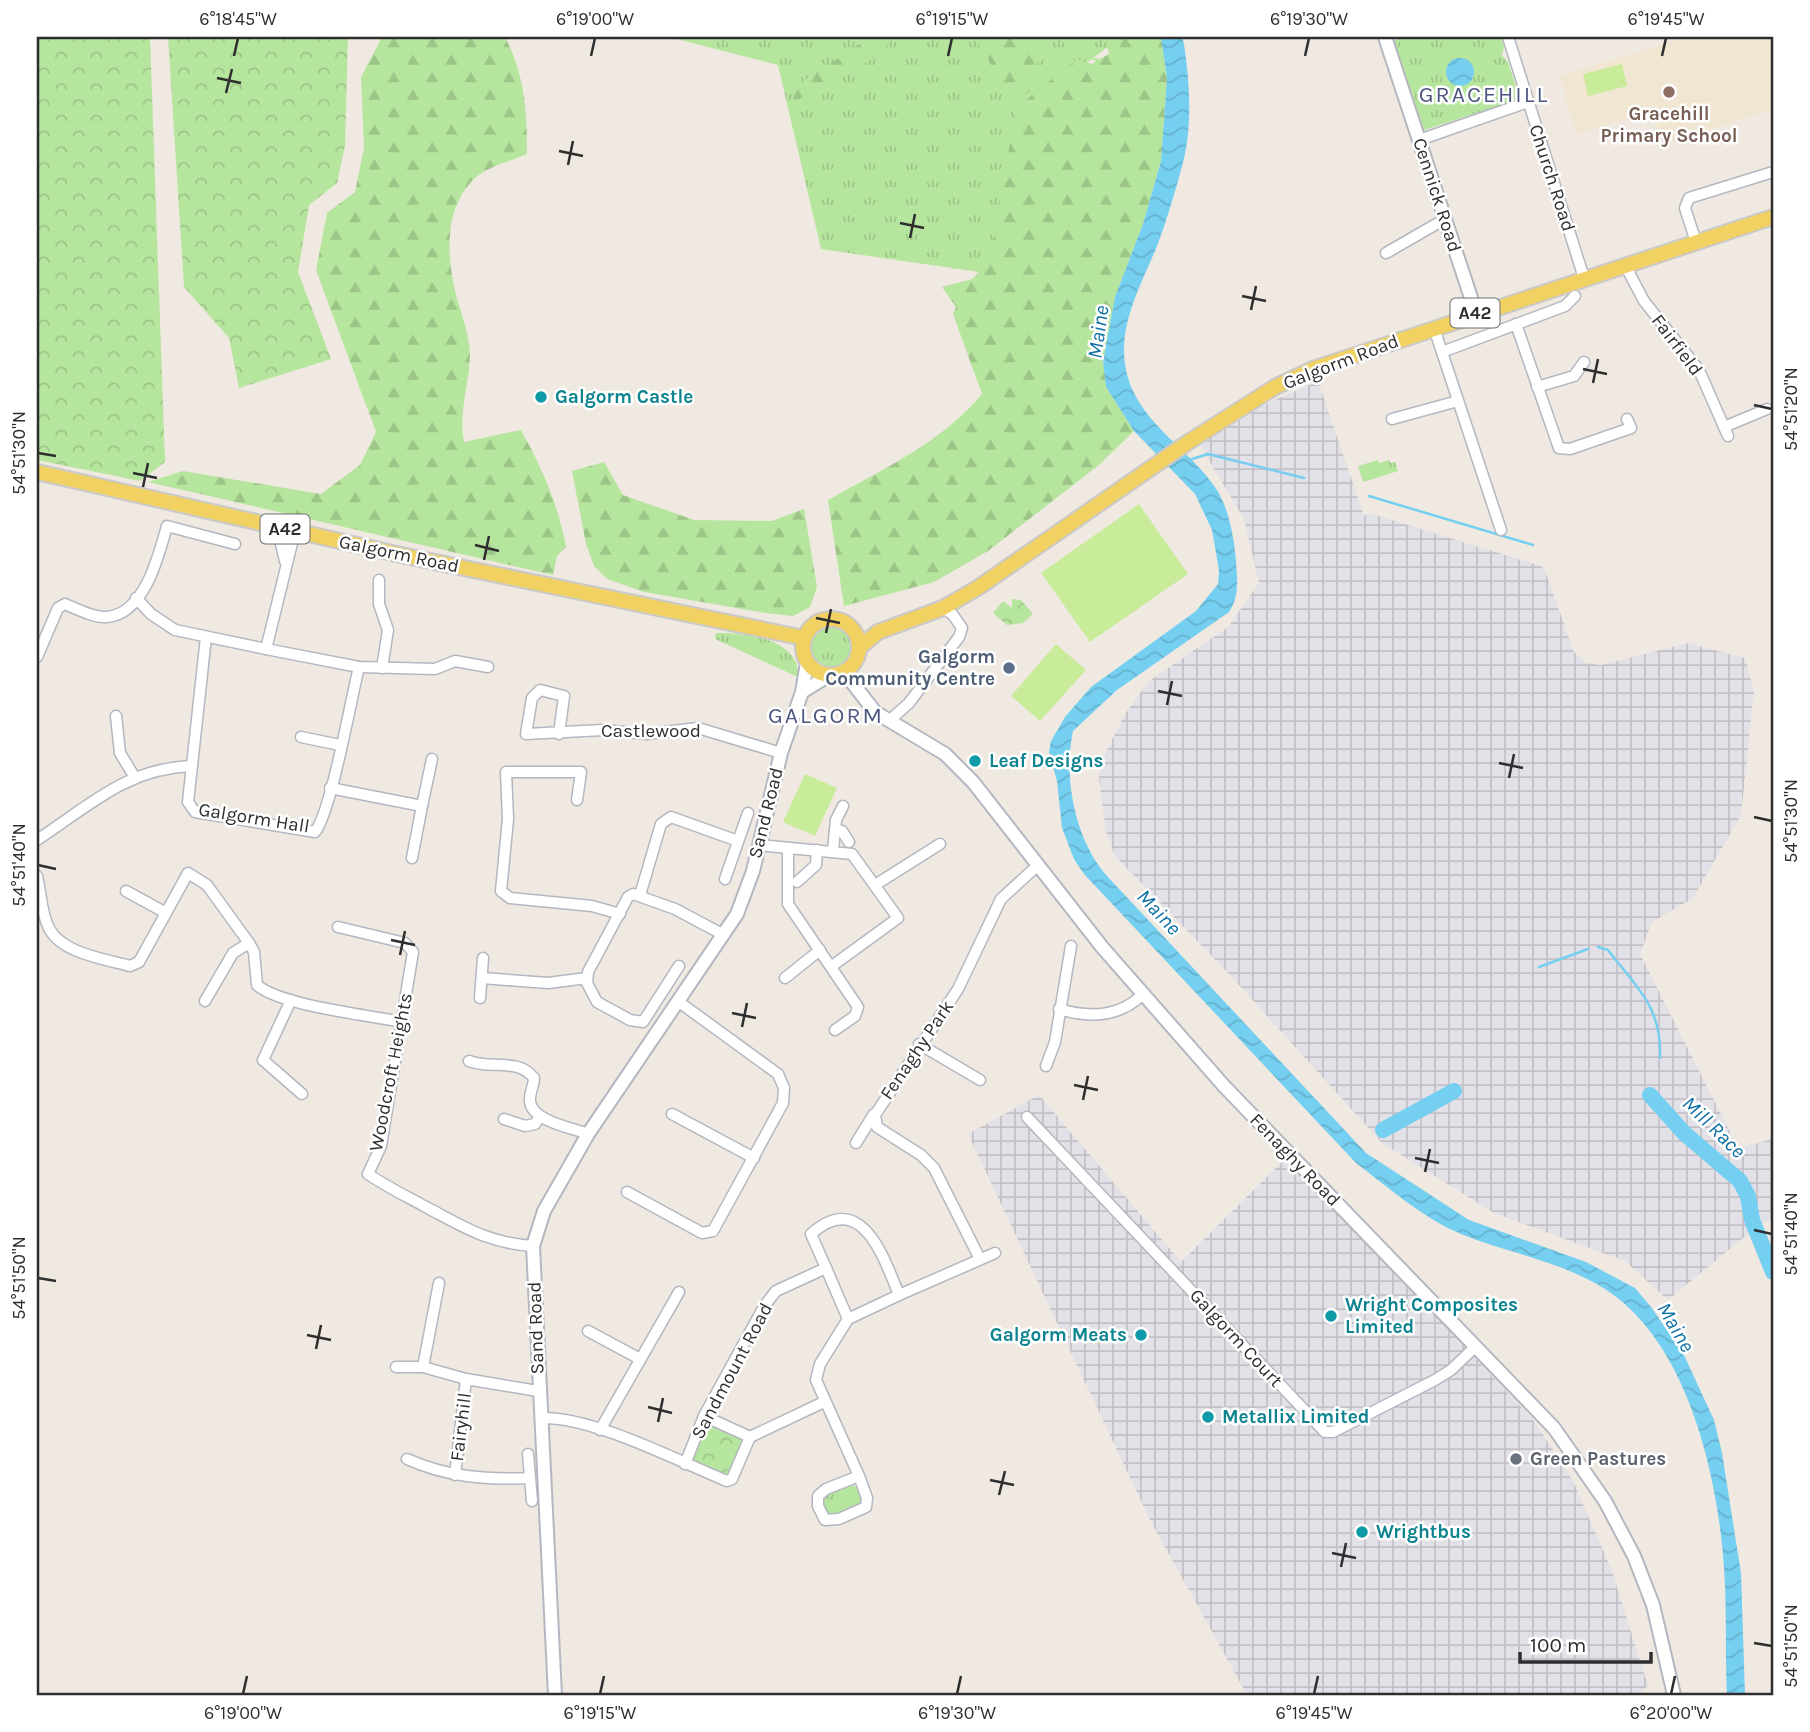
<svg xmlns="http://www.w3.org/2000/svg" width="1810" height="1732" font-family="Karla,sans-serif">
  <style>
    .industrial { fill: url(#industrial-grid) }
    .education { fill: #f0e6d1 }
    .grass { fill: url(#grass-tufts) }
    .forest { fill: url(#forest-firs) }
    .park { fill: url(#park-crowns) }
    .pitch { fill: #c9ec9a }
    .water { fill: url(#water-waves) }
    .lines { fill: none; stroke-linecap: round; stroke-linejoin: round }
    .stream { stroke: #75cff0; stroke-width: 2.5 }
    .river { stroke: #75cff0; stroke-width: 16 }
    .street-casing { stroke: #b4b7c1; stroke-width: 13 }
    .secondary-casing { stroke: #b4b7c1; stroke-width: 16 }
    .primary-casing { stroke: #c9c9c9; stroke-width: 18 }
    .street { stroke: #fff; stroke-width: 10 }
    .secondary { stroke: #fff; stroke-width: 12 }
    .primary { stroke: #f2d163; stroke-width: 14 }
    .ticks { fill: none; stroke: #2e2e2e; stroke-width: 2.5 }
    .education-dot { fill: #8d6e63; stroke: #fff; stroke-width: 2.5 }
    .culture-dot { fill: #0f9aa8; stroke: #fff; stroke-width: 2.5 }
    .service-dot { fill: #5c6f8a; stroke: #fff; stroke-width: 2.5 }
    .worship-dot { fill: #6b7280; stroke: #fff; stroke-width: 2.5 }
    .labels { text-anchor: middle; dominant-baseline: central; stroke-width: 5; stroke-linejoin: round; paint-order: stroke }
    .shield { fill: #fff; stroke: #6d6d6d; stroke-width: 2 }
    .shield-label { font-size: 18px; font-weight: bold; fill: #2e2e2e }
    .education-label { font-size: 19px; font-weight: bold; fill: #785e54; stroke: #fff }
    .street-label { font-size: 19px; fill: #2e2e2e; stroke: #fff }
    .culture-label { font-size: 19px; font-weight: bold; fill: #0d838f; stroke: #fff; text-anchor: start }
    .service-label { font-size: 19px; font-weight: bold; fill: #4e5e75; stroke: #fff; text-anchor: end }
    .worship-label { font-size: 19px; font-weight: bold; fill: #5b616d; stroke: #fff; text-anchor: start }
    .water-label { font-size: 21px; font-style: italic; fill: #0d6fa3; stroke: #fff }
    .quarter-label { font-size: 23px; letter-spacing: 2px; fill: #4d5680; stroke: #fff }
    .neatline { fill: none; stroke: #2e2e2e; stroke-width: 2.5 }
    .ticks-label { font-size: 18px; text-anchor: middle; fill: #2e2e2e }
  </style>
  <defs>
    <pattern id="industrial-grid" width="8" height="8" patternUnits="userSpaceOnUse" patternTransform="scale(1.75)"><rect width="8" height="8" fill="#e3e1e8"/><path d="M0 4h8M4 0v8" fill="none" stroke="#c3c1c7"/></pattern>
    <pattern id="grass-tufts" width="24" height="20" patternUnits="userSpaceOnUse" patternTransform="scale(1.75)"><rect width="24" height="20" fill="#b6e59e"/><path d="M3 7l-1-3M5 7V3M7 7l1-3M15 17l-1-3M17 17v-4M19 17l1-3" fill="none" stroke="#9dc588"/></pattern>
    <pattern id="forest-firs" width="22" height="20" patternUnits="userSpaceOnUse" patternTransform="scale(1.75)"><rect width="22" height="20" fill="#b6e59e"/><path d="M5 1l3.5 6h-7zM16 11l3.5 6h-7z" fill="#9dc588"/></pattern>
    <pattern id="park-crowns" width="20" height="18" patternUnits="userSpaceOnUse" patternTransform="scale(1.75)"><rect width="20" height="18" fill="#b6e59e"/><path d="M2 6a3 3 0 1 1 6 0M12 15a3 3 0 1 1 6 0" fill="none" stroke="#9dc588"/></pattern>
    <pattern id="water-waves" width="16" height="10" patternUnits="userSpaceOnUse" patternTransform="scale(1.75)"><rect width="16" height="10" fill="#75cff0"/><path d="M0 5q4-4 8 0t8 0" fill="none" stroke="#66b2ce"/></pattern>
  </defs>
  <rect width="100%" height="100%" fill="#efe9e1"/>
  <g class="industrial">
    <polygon points="1318,381 1364,516 1369,513 1541,566 1545,571 1574,652 1586,663 1601,665 1688,643 1745,658 1754,691 1741,815 1693,898 1652,922 1640,954 1738,1148 1773,1139 1773,1222 1772,1219 1759,1225 1668,1300 1625,1261 1494,1213 1382,1143 1228,973 1115,856 1106,831 1099,779 1102,760 1124,716 1148,682 1228,627 1259,583 1244,519 1200,445 1259,407"/>
    <polygon points="1039,1095 1181,1262 1287,1157 1534,1421 1573,1481 1612,1571 1648,1686 1636,1695 1247,1695 1150,1520 968,1134"/>
  </g>
  <polygon class="education" points="1686,37 1773,37 1773,109 1663,145 1650,112 1576,135 1560,76"/>
  <g class="grass">
    <polygon points="669,37 1117,37 1117,40 1017,115 993,274 821,249 778,65"/>
    <polygon points="1405,37 1501,37 1504,46 1502,56 1508,62 1520,99 1424,130 1393,41"/>
    <polygon points="1378,460 1379,463 1389,460 1391,463 1395,462 1398,471 1363,482 1358,466"/>
    <circle cx="830" cy="649" r="22"/>
    <path d="M716,633C745,633 800,638 798,677L715,639Z"/>
    <polygon points="849,1484 861,1489 860,1505 839,1515 824,1512 821,1506 827,1493"/>
  </g>
  <g class="forest">
    <path d="M382,37H505C525,76 527,111 527,154C511,161 486,167 474,179C443,209 447,258 456,295C461,313 469,334 470,352C470,384 458,411 464,442L521,430C542,468 558,504 566,547L557,556L553,575L148,482L183,471L321,494L360,465L376,432L316,270L327,213L355,192L364,148L361,77Z"/>
    <polygon points="870,37 895,38 868,62 832,76 795,102 790,90"/>
    <polygon points="972,37 1029,37 1041,53 1033,77 1034,87 1018,102 995,75 986,54"/>
    <path d="M1113,37H1161L1167,78L1161,161L1143,224L1115,297L1103,362L1106,387L1134,431L1099,465L988,551L934,582L844,606L828,500C883,469 941,443 982,394L953,314L956,307L942,287L973,279L991,254L1016,108L1077,59L1092,64L1096,61L1085,57L1100,59L1109,54L1106,44Z"/>
    <polygon points="604,462 623,495 694,520 772,521 804,509 817,587 810,607 793,616 766,613 644,592 607,579 594,566 586,544 572,471"/>
  </g>
  <g class="park">
    <polygon points="37,37 150,37 165,462 140,481 37,460"/>
    <polygon points="168,37 348,37 345,146 337,183 309,205 298,272 331,359 239,388 229,338 184,287"/>
    <polygon points="1012,599 1021,600 1033,614 1023,623 1007,625 993,613 1003,601 1012,608"/>
    <polygon points="711,1424 737,1437 742,1436 745,1441 739,1447 731,1468 733,1471 728,1476 694,1461 693,1454 704,1427"/>
  </g>
  <g class="pitch">
    <polygon points="1622,64 1627,86 1588,96 1583,74"/>
    <polygon points="1139,504 1188,574 1090,642 1041,573"/>
    <polygon points="1056,644 1086,670 1040,721 1011,696"/>
    <polygon points="805,774 837,788 815,836 783,822"/>
  </g>
  <g class="water">
    <path d="M1161,37H1182L1184,44C1190,85 1193,130 1181,170C1174,196 1166,222 1157,246C1140,288 1114,330 1128,378C1142,425 1191,450 1217,490C1229,510 1234,537 1236,561C1237,579 1240,596 1229,612L1117,690L1073,731C1063,778 1075,840 1107,876L1366,1153L1469,1220L1586,1262L1635,1288L1651,1307L1683,1353L1714,1420L1722,1453L1741,1573L1745,1695H1727C1725,1653 1727,1610 1724,1568C1718,1476 1688,1342 1605,1289C1563,1262 1508,1253 1461,1234C1423,1218 1389,1188 1356,1163L1084,874L1074,859L1062,828L1057,781L1049,752L1051,741L1065,717L1091,687L1196,611L1218,584L1219,570L1212,530L1195,494L1134,431L1106,387L1103,362L1115,297L1143,224L1161,161L1167,78Z"/>
    <circle cx="1460" cy="72" r="14"/>
  </g>
  <g class="lines">
    <g class="stream">
      <polyline points="1189,460 1208,454 1304,478"/>
      <polyline points="1369,496 1533,545"/>
      <path d="M1598,947L1608,950C1637,988 1662,1007 1660,1058"/>
      <polyline points="1539,967 1588,949"/>
    </g>
    <g class="river">
      <polyline points="1650,1095 1684,1133 1740,1181 1748,1196 1752,1220 1773,1272"/>
      <polyline points="1383,1130 1454,1091"/>
    </g>
    <g class="street-casing">
      <g id="street">
        <polyline points="1508,37 1584,278"/>
        <polyline points="1419,140 1528,102"/>
        <polyline points="1696,242 1685,208 1689,198 1773,172"/>
        <polyline points="1386,253 1445,219"/>
        <polyline points="1625,265 1644,301 1699,370 1728,436"/>
        <polyline points="1516,324 1559,448 1570,449 1631,428 1627,419"/>
        <polyline points="1434,328 1501,530"/>
        <polyline points="1442,352 1565,306 1575,296"/>
        <polyline points="1537,387 1574,376 1584,362"/>
        <polyline points="1392,419 1458,401"/>
        <polyline points="1724,427 1767,409"/>
        <polyline points="277,527 285,561"/>
        <polyline points="379,580 379,604 388,630 382,668"/>
        <polyline points="136,598 151,614 175,630 266,649 359,667 435,669 455,661 488,667"/>
        <path d="M206,637L188,802L195,812L315,832C331,812 351,699 359,667"/>
        <polyline points="266,649 295,531"/>
        <path d="M37,657L58,608L65,604C77,609 94,618 107,617C145,614 159,554 167,526L235,544"/>
        <polyline points="116,716 120,753 134,776"/>
        <polyline points="889,721 909,703 959,637 962,628 953,615 943,608"/>
        <polyline points="559,734 564,696 540,690 532,698 526,734 603,730 647,734 698,728 781,753"/>
        <polyline points="301,737 340,745"/>
        <polyline points="330,788 422,806 412,858"/>
        <polyline points="577,800 581,772 506,772 508,819 501,891 510,898 592,906 620,914"/>
        <polyline points="422,806 432,759"/>
        <polyline points="835,830 842,831 849,842"/>
        <path d="M37,840C89,806 127,768 192,766"/>
        <polyline points="758,845 852,854 898,918 832,966"/>
        <polyline points="788,849 788,904 858,1007 855,1016 835,1030"/>
        <polyline points="833,850 836,820 843,806"/>
        <path d="M37,876C41,892 41,911 48,926C59,953 105,959 130,966L139,962L188,873L207,885L249,943L254,952L257,985C281,1006 369,1015 402,1022"/>
        <polyline points="725,879 748,813"/>
        <polyline points="797,882 816,865 817,850"/>
        <polyline points="875,885 940,844"/>
        <polyline points="126,891 166,913"/>
        <polyline points="640,895 661,824 671,817 738,841"/>
        <path d="M338,927L405,943L413,952L381,1146L368,1174C387,1187 406,1196 426,1207C464,1227 488,1243 533,1246"/>
        <polyline points="679,966 643,1022 630,1020 597,1002 587,983 588,972 628,897 633,894 675,909 724,935"/>
        <polyline points="482,978 548,983 587,978"/>
        <polyline points="785,978 820,950"/>
        <polyline points="480,998 483,958"/>
        <polyline points="291,1000 263,1060 302,1094"/>
        <polyline points="205,1001 233,953 249,943"/>
        <path d="M1059,1009C1089,1018 1119,1018 1143,994"/>
        <polyline points="919,1044 980,1080"/>
        <path d="M469,1061C491,1070 517,1057 534,1078C534,1086 529,1093 530,1101C531,1121 573,1128 588,1134"/>
        <polyline points="1046,1066 1055,1042 1071,946"/>
        <polyline points="672,1114 754,1158"/>
        <polyline points="1027,1117 1325,1432 1333,1432 1435,1380 1451,1370 1476,1346"/>
        <polyline points="504,1119 525,1126 535,1124 540,1116"/>
        <polyline points="856,1143 874,1114"/>
        <polyline points="627,1192 702,1233 713,1231 783,1103 784,1088 778,1074 679,1002"/>
        <polyline points="980,1259 934,1168 921,1155 877,1127 875,1115 958,989 1001,899 1037,866"/>
        <polyline points="826,1268 848,1319 820,1364 816,1380 859,1476 826,1489 818,1496 818,1506 825,1520 839,1519 866,1507 867,1498 859,1476"/>
        <polyline points="848,1319 899,1295"/>
        <polyline points="588,1331 640,1359"/>
        <polyline points="396,1367 423,1367 466,1379 538,1391"/>
        <polyline points="423,1367 439,1283"/>
        <path d="M541,1418C592,1416 678,1461 727,1481L732,1479L750,1437L704,1416"/>
        <polyline points="600,1430 679,1292"/>
        <polyline points="750,1437 824,1402"/>
        <polyline points="528,1454 532,1501"/>
        <path d="M407,1459C447,1477 486,1480 530,1478"/>
        <path d="M685,1464L704,1416L765,1305L776,1291L826,1268L811,1234C862,1189 884,1258 899,1295L995,1253"/>
        <polyline points="455,1475 466,1379"/>
      </g>
    </g>
    <g class="secondary-casing">
      <g id="secondary">
        <polyline points="1385,37 1476,313"/>
        <polyline points="844,672 875,712 945,754 973,782 1102,947 1224,1086 1554,1428 1605,1501 1634,1556 1653,1605 1674,1695"/>
        <polyline points="802,692 828,676"/>
        <polyline points="555,1695 533,1246 544,1211 588,1134 737,914 753,871 781,753 802,692 807,663"/>
      </g>
    </g>
    <g class="primary-casing">
      <g id="primary">
        <polyline points="37,472 401,555 804,638"/>
        <circle cx="831" cy="647" r="28"/>
        <polyline points="859,648 878,632 943,608 979,587 1190,441 1275,387 1313,369 1773,217"/>
      </g>
    </g>
    <use href="#street" class="street"/>
    <use href="#secondary" class="secondary"/>
    <use href="#primary" class="primary"/>
  </g>
  <path class="ticks" d="M234,56L238,38M591,56L595,38M948,56L952,38M1305,56L1309,38M1662,56L1666,38M217,78L241,83M226,93L232,69M559,151L583,156M568,165L573,141M900,223L924,228M910,238L915,214M1242,296L1266,301M1251,310L1256,286M1583,369L1607,374M1593,383L1598,359M1754,405L1772,409M38,453L56,456M133,473L157,478M143,487L148,463M475,545L499,551M484,560L489,536M816,618L840,623M826,633L831,609M1158,691L1182,696M1167,705L1172,681M1499,763L1523,768M1509,778L1514,754M1754,817L1772,821M38,865L56,869M391,940L415,945M400,955L405,931M732,1013L756,1018M742,1027L747,1003M1074,1085L1098,1090M1083,1100L1088,1076M1415,1158L1439,1163M1425,1172L1430,1149M1754,1230L1772,1234M38,1278L56,1281M307,1335L331,1340M316,1349L321,1325M648,1407L672,1413M658,1422L663,1398M990,1480L1014,1485M999,1495L1005,1471M1332,1553L1356,1558M1341,1567L1346,1543M1754,1643L1772,1646M243,1694L247,1676M600,1694L604,1676M957,1694L961,1676M1314,1694L1318,1676M1671,1694L1675,1676"/>
  <circle class="education-dot" cx="1669" cy="92" r="7"/>
  <g class="culture-dot">
    <circle cx="541" cy="397" r="7"/>
    <circle cx="975" cy="761" r="7"/>
    <circle cx="1331" cy="1316" r="7"/>
    <circle cx="1141" cy="1335" r="7"/>
    <circle cx="1208" cy="1417" r="7"/>
    <circle cx="1362" cy="1532" r="7"/>
  </g>
  <circle class="service-dot" cx="1009" cy="668" r="7"/>
  <circle class="worship-dot" cx="1516" cy="1459" r="7"/>
  <g class="labels">
    <g class="shield">
      <rect x="1450.5" y="298.5" width="49" height="29" rx="5"/>
      <rect x="260.5" y="514.5" width="49" height="29" rx="5"/>
    </g>
    <g class="shield-label">
      <text x="1475" y="313">A42</text>
      <text x="285" y="529">A42</text>
    </g>
    <g class="education-label">
      <text x="1669" y="114">Gracehill<tspan x="1669" dy="22">Primary School</tspan></text>
    </g>
    <g class="street-label">
      <text transform="translate(1552 178) rotate(72)">Church Road</text>
      <text transform="translate(1437 195) rotate(72)">Cennick Road</text>
      <text transform="translate(1677 345) rotate(53)">Fairfield</text>
      <text transform="translate(1341 362) rotate(-21)">Galgorm Road</text>
      <text transform="translate(399 554) rotate(12)">Galgorm Road</text>
      <text x="651" y="731">Castlewood</text>
      <text transform="translate(766 813) rotate(-76)">Sand Road</text>
      <text transform="translate(254 818) rotate(9)">Galgorm Hall</text>
      <text transform="translate(917 1050) rotate(-56)">Fenaghy Park</text>
      <text transform="translate(391 1072) rotate(-79)">Woodcroft Heights</text>
      <text transform="translate(1295 1160) rotate(46)">Fenaghy Road</text>
      <text transform="translate(536 1328) rotate(-92)">Sand Road</text>
      <text transform="translate(1236 1338) rotate(47)">Galgorm Court</text>
      <text transform="translate(732 1371) rotate(-62)">Sandmount Road</text>
      <text transform="translate(461 1427) rotate(-83)">Fairyhill</text>
    </g>
    <g class="culture-label">
      <text x="555" y="397">Galgorm Castle</text>
      <text x="989" y="761">Leaf Designs</text>
      <text x="1345" y="1305">Wright Composites<tspan x="1345" dy="22">Limited</tspan></text>
      <text x="1127" y="1335" text-anchor="end">Galgorm Meats</text>
      <text x="1222" y="1417">Metallix Limited</text>
      <text x="1376" y="1532">Wrightbus</text>
    </g>
    <g class="service-label">
      <text x="995" y="657">Galgorm<tspan x="995" dy="22">Community Centre</tspan></text>
    </g>
    <g class="worship-label">
      <text x="1530" y="1459">Green Pastures</text>
    </g>
    <g class="water-label">
      <text transform="translate(1098 332) rotate(-82)">Maine</text>
      <text transform="translate(1159 912) rotate(47)">Maine</text>
      <text transform="translate(1714 1127) rotate(44)">Mill Race</text>
      <text transform="translate(1676 1327) rotate(60)">Maine</text>
    </g>
    <g class="quarter-label">
      <text x="1484" y="94">GRACEHILL</text>
      <text x="826" y="715">GALGORM</text>
    </g>
  </g>
  <rect width="1810" height="1732" fill="none" stroke="#ffffff" stroke-width="77"/>
  <path d="M1520 1652v10h131v-10" fill="none" stroke="#2e2e2e" stroke-width="3.5"/>
  <text x="1530" y="1652" font-size="21" fill="#2e2e2e" stroke="#ffffff" stroke-width="5" paint-order="stroke">100 m</text>
  <rect x="38" y="38" width="1734" height="1656" class="neatline"/>
  <g class="ticks-label">
    <text x="238" y="25">6°18'45"W</text>
    <text x="595" y="25">6°19'00"W</text>
    <text x="952" y="25">6°19'15"W</text>
    <text x="1309" y="25">6°19'30"W</text>
    <text x="1666" y="25">6°19'45"W</text>
    <text transform="translate(1791 409) rotate(-90)" y="6">54°51'20"N</text>
    <text transform="translate(19 453) rotate(-90)" y="6">54°51'30"N</text>
    <text transform="translate(1791 821) rotate(-90)" y="6">54°51'30"N</text>
    <text transform="translate(19 865) rotate(-90)" y="6">54°51'40"N</text>
    <text transform="translate(1791 1234) rotate(-90)" y="6">54°51'40"N</text>
    <text transform="translate(19 1278) rotate(-90)" y="6">54°51'50"N</text>
    <text transform="translate(1791 1646) rotate(-90)" y="6">54°51'50"N</text>
    <text x="243" y="1719">6°19'00"W</text>
    <text x="600" y="1719">6°19'15"W</text>
    <text x="957" y="1719">6°19'30"W</text>
    <text x="1314" y="1719">6°19'45"W</text>
    <text x="1671" y="1719">6°20'00"W</text>
  </g>
</svg>
